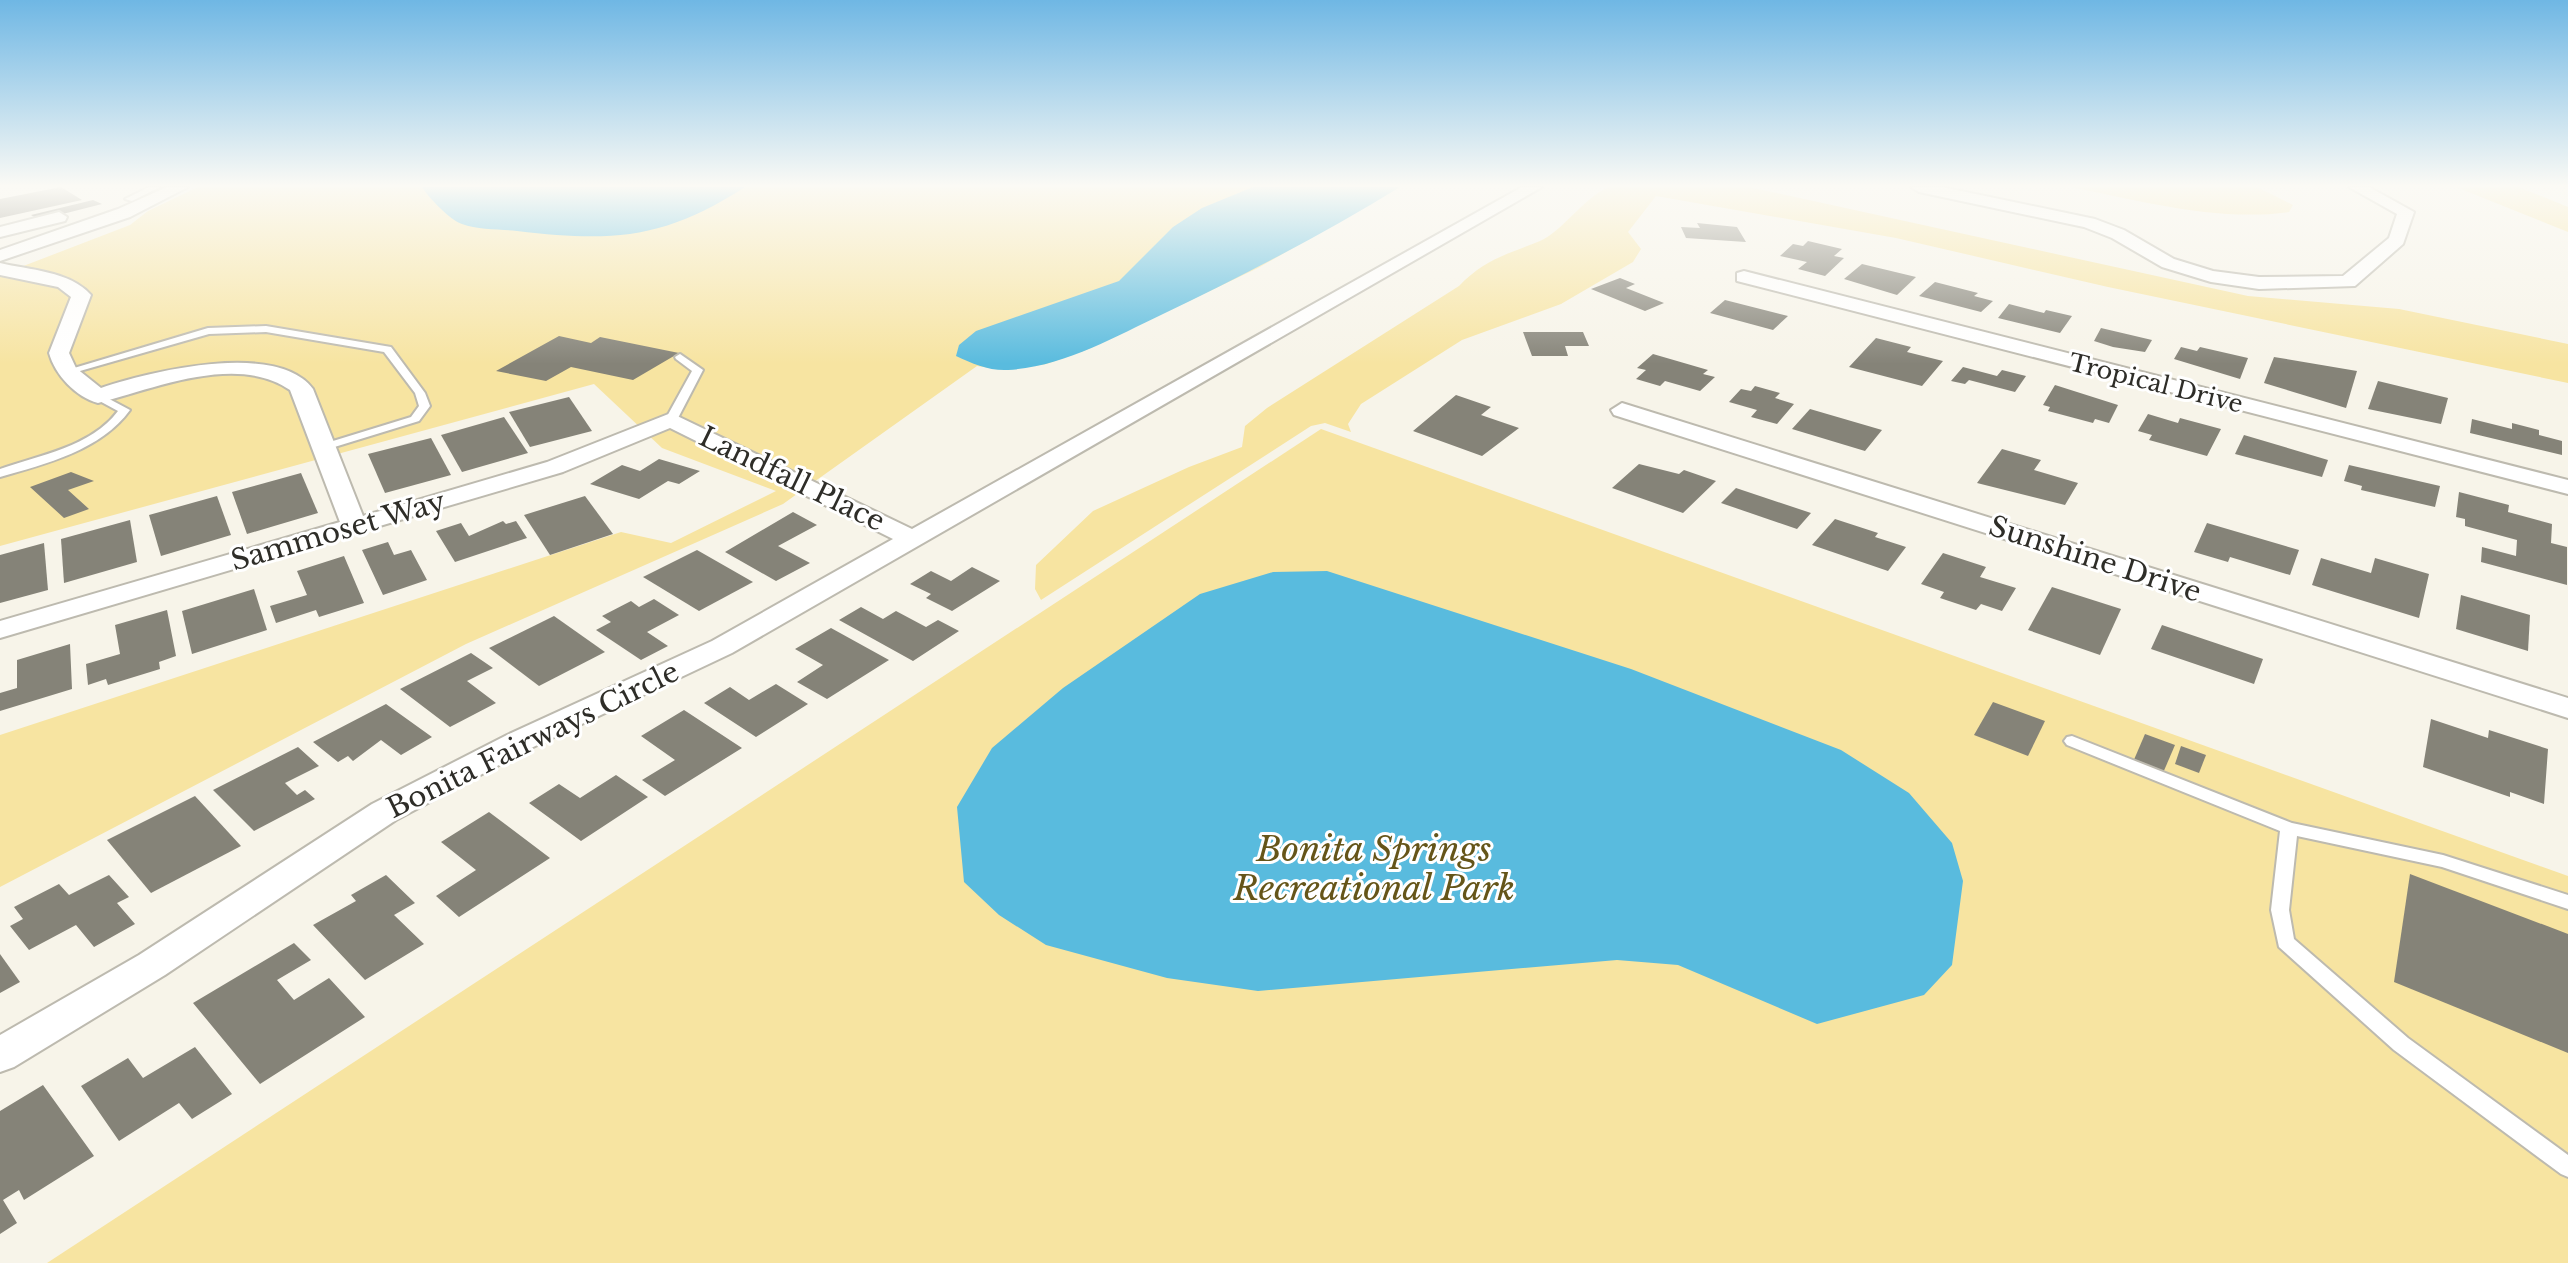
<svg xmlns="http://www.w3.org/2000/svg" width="2568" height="1263" font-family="'Libre Baskerville',serif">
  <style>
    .green { fill: #f7e4a1 }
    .water { fill: #59bbde }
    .building { fill: #858378 }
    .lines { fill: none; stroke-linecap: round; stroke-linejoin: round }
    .lane-casing { stroke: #bdbaaf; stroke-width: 4 }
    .street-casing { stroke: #bdbaaf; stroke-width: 4 }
    .lane { fill: #fff; fill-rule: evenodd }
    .street { fill: #fff; fill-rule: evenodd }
    .labels { text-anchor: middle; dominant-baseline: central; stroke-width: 6; stroke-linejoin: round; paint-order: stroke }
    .far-street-label { font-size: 24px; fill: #2e2d28; stroke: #fff }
    .street-label { font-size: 28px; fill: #2e2d28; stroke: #fff }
    .near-park-label { font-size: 34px; font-style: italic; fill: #655519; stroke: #fff }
  </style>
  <rect width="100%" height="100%" fill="#f7f4e9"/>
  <g class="green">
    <polygon points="198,187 1400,187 1258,268 1086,350 1046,364 1007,370 977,366 783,504 466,644 0,887 0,735 621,532 671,543 776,491 662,448 594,384 0,546 0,275 130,225 148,211"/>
    <path d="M1609,187H1749L2248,296L2399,309L2568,344V383L2108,287L1896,238L1656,196L1628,232L1641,249L1633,262L1561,304L1462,340L1361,404L1348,424L1351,432L1325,423L1311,426L1041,600L1035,589L1036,565L1093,511L1189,467L1242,447L1245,426L1267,408L1459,286C1485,259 1508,254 1540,241C1562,232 1583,198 1609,187Z"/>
    <path d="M2071,187H2257L2293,205L2289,212C2218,222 2140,201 2071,187Z"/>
    <polygon points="2456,187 2519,187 2568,207 2568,232"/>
    <polygon points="1321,429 2568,876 2568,1263 47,1263"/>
  </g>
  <g class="water">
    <path d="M422,187H745C663,240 612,242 517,231C500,229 478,230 462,224C450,220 428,197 422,187Z"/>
    <path d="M1253,187H1400C1324,234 1244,275 1163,314C1114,337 1063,367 1008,370C989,371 973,364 956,356L959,345L976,331L1119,281L1173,227L1202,208Z"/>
    <polygon points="1327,571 1631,669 1841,750 1909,793 1952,843 1963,881 1952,965 1924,995 1817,1024 1678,965 1617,960 1258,991 1167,978 1046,945 999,915 964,882 957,807 992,748 1063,688 1200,594 1273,572"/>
  </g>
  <g class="building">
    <polygon points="61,187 82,200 0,218 0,199"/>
    <polygon points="93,200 102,204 39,220 31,215"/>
    <polygon points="1697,223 1737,227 1746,242 1686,238 1681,227 1700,228"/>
    <polygon points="1808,241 1842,249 1834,256 1844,258 1825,276 1798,269 1807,262 1780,256 1793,244 1803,246"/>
    <polygon points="1862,264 1916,277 1897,295 1844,279"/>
    <polygon points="1620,278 1635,284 1626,288 1664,303 1645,311 1591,289"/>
    <polygon points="1935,282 1978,293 1974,296 1993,301 1981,312 1919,296"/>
    <polygon points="1725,300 1788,316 1773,330 1710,313"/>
    <polygon points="2009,304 2044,313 2046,310 2072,316 2060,333 1998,318"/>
    <polygon points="2101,328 2152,340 2145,352 2113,347 2094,341"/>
    <polygon points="1523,332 1583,332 1589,346 1565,346 1568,356 1532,356"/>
    <polygon points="559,336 591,343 600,337 679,353 633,380 571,367 546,381 496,371"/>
    <polygon points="1876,338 1911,347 1907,352 1943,361 1922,386 1849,367"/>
    <polygon points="2181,347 2197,351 2200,347 2248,358 2240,379 2174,359"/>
    <polygon points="1653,354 1708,370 1703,374 1715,377 1700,391 1665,381 1660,386 1636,379 1646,370 1637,368"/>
    <polygon points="2274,357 2357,371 2346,408 2264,383"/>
    <polygon points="1963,367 1997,376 2002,370 2026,376 2015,392 1969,380 1965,384 1951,381"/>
    <polygon points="2378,381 2448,398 2441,424 2368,409"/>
    <polygon points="2055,385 2118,405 2109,423 2095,419 2093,423 2048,411 2050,407 2043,405"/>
    <polygon points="1755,386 1780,393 1775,398 1794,404 1777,424 1751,417 1757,410 1729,402 1741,389 1751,391"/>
    <polygon points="1456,395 1491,407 1481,415 1519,428 1482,456 1413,431"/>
    <polygon points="569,397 592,431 530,447 509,412"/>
    <polygon points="1810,409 1882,430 1865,451 1792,429"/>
    <polygon points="2148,414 2178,423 2180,418 2221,429 2207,456 2149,440 2152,435 2138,431"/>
    <polygon points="504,417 528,453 462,472 441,435"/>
    <polygon points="2472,419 2512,429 2512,423 2539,430 2539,435 2562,441 2562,455 2470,433"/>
    <polygon points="2244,435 2328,460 2322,477 2235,454"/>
    <polygon points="431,438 451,475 385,493 368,454"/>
    <polygon points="2002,449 2041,460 2034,470 2078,483 2065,505 1977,483"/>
    <polygon points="659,459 700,471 679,484 668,481 639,499 590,484 622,465 640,471"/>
    <polygon points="1639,464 1679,474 1684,470 1716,481 1683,513 1612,488"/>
    <polygon points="2349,465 2440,486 2435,507 2361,490 2362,486 2344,481"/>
    <polygon points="71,472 94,481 68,490 89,509 64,518 30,487"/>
    <polygon points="301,473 318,513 247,534 232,492"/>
    <polygon points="1736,488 1811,513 1797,529 1721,503"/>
    <polygon points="2459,492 2509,505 2508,512 2552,524 2551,543 2567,547 2567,585 2481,562 2482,547 2516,556 2517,540 2465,526 2465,519 2456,517"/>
    <polygon points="217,496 231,535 161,556 149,515"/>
    <polygon points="585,496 613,534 550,555 524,515"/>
    <polygon points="793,512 817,525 778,546 810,563 776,581 725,552"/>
    <polygon points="1835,519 1878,533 1875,537 1906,547 1888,571 1812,545"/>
    <polygon points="130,520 137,562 64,583 61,539"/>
    <polygon points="503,521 506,524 516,521 527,538 455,562 436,531 461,523 469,536"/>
    <polygon points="2207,523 2299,550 2290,575 2230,557 2228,562 2194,552"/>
    <polygon points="388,542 394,555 411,550 427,580 383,595 362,550"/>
    <polygon points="44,543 48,590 0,603 0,555"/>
    <polygon points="697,550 753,582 699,611 643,577"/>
    <polygon points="1943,553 1986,567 1980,577 2016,588 2002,611 1981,604 1976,610 1940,598 1944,592 1921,584"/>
    <polygon points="344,556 364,603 319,617 316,610 276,623 270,606 307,595 297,571"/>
    <polygon points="2321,558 2371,573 2375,558 2429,574 2419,618 2312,585"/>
    <polygon points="972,567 1000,581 952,611 926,598 931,594 910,584 931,571 951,581"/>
    <polygon points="2052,587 2121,609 2100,655 2028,630"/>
    <polygon points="254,589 267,630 192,654 182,611"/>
    <polygon points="2461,595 2530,615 2528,651 2456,629"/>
    <polygon points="654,599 679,615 647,632 668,646 641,660 596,630 611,622 602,616 631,601 639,607"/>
    <polygon points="861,607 883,619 896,611 926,627 938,620 959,631 913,661 839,620"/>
    <polygon points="167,610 176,656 159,662 160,669 108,685 106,679 88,685 86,664 120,654 115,625"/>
    <polygon points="554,616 605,652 539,686 489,648"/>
    <polygon points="2162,625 2263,659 2254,684 2151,649"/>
    <polygon points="831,628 889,660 827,699 797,682 823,665 795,649"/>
    <polygon points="70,644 72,689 0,711 0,693 17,688 17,660"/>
    <polygon points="471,653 493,668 467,681 496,703 450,727 400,689"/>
    <polygon points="776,684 808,704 756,737 704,703 730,687 749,700"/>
    <polygon points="1993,702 2045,721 2028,756 1974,735"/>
    <polygon points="386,704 432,737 401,755 381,740 353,761 348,756 338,762 313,742"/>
    <polygon points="684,710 742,748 665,796 642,780 675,760 641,736"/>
    <polygon points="2431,719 2488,738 2489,730 2548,749 2544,804 2510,792 2510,797 2423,767"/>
    <polygon points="2145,734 2175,745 2163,773 2133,762"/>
    <polygon points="2181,746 2206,755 2199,773 2175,764"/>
    <polygon points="298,747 319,766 285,783 297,795 305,790 315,799 254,831 213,790"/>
    <polygon points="616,775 648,797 581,841 529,803 559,784 580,798"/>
    <polygon points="195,796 241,846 151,893 107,840"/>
    <polygon points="489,812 550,858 459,917 436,896 476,870 441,842"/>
    <polygon points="2410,874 2568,934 2568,1053 2394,982"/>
    <polygon points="109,875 129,897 117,903 135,924 94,947 76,925 29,950 10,926 23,919 14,907 59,884 69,895"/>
    <polygon points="386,875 415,903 394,915 424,944 365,980 313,925 356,901 351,895"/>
    <polygon points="294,943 311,960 277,980 294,1000 329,978 365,1017 260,1084 193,1003"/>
    <polygon points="0,954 20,982 0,993"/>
    <polygon points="195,1047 232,1094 192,1119 179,1103 119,1141 81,1086 128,1058 143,1078"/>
    <polygon points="43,1085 94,1156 24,1200 19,1190 3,1200 17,1223 0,1234 0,1111"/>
  </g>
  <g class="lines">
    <g class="lane-casing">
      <g id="lane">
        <polygon points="149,187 160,187 132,201 125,199"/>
        <polygon points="266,326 391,347 425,393 430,406 419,421 328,449 320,449 320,445 411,417 419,406 415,393 384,352 266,332 209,334 73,373 69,374 64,371 208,328"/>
        <polygon points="680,354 703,370 677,420 671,423 665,420 692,371 676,359 675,357"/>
        <path d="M98,393L130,410C101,450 46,464 0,477V469C40,455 91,447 118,411L94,398V394Z"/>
        <polygon points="2072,736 2292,823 2443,855 2568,895 2568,909 2442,867 2297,836 2289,910 2294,939 2408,1038 2568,1155 2568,1177 2561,1174 2394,1050 2279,947 2271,910 2280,831 2067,745 2064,741 2067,737"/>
      </g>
    </g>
    <g class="street-casing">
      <g id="street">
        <polygon points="167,187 188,187 130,217 0,261 0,250 118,209"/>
        <path d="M1522,187H1542L732,653L529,749L396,820L165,975L14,1067L0,1072V1035L139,955L372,804L507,735L712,641L893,539L670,428L563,472L0,638V621L340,522L290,390C237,353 153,389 98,403C76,397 55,375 49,353L71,297L58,287L0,275V263C29,270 70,271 91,295L69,353L76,368L101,388C148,372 277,340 313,389L363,516L547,462L671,413L912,529Z"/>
        <polygon points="1911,187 1942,187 2095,219 2124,230 2174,259 2213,271 2259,277 2343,276 2389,238 2397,214 2349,187 2369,187 2414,212 2403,244 2355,286 2259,289 2211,282 2162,267 2112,238 2084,227 1919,192"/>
        <polygon points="59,212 67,217 65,221 0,237 0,227"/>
        <polygon points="1744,271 2568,480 2568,494 1737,281 1737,273"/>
        <polygon points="1622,403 2568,698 2568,718 1614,415 1611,410"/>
      </g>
    </g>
    <use href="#lane" class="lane"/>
    <use href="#street" class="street"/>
  </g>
  <linearGradient id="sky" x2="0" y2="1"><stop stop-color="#6fb7e4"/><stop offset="0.51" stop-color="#fbfaf5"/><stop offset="1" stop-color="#fbfaf5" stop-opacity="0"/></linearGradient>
  <rect width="2568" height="364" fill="url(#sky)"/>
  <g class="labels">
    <g class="far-street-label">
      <text transform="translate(2156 383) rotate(14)">Tropical Drive</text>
    </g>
    <g class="street-label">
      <text transform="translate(792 479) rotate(26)">Landfall Place</text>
      <text transform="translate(338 531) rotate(-16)">Sammoset Way</text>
      <text transform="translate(2095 559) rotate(18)">Sunshine Drive</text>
      <text transform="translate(533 740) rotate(-26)">Bonita Fairways Circle</text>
    </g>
    <g class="near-park-label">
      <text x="1374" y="849">Bonita Springs<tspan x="1374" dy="39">Recreational Park</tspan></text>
    </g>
  </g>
</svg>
